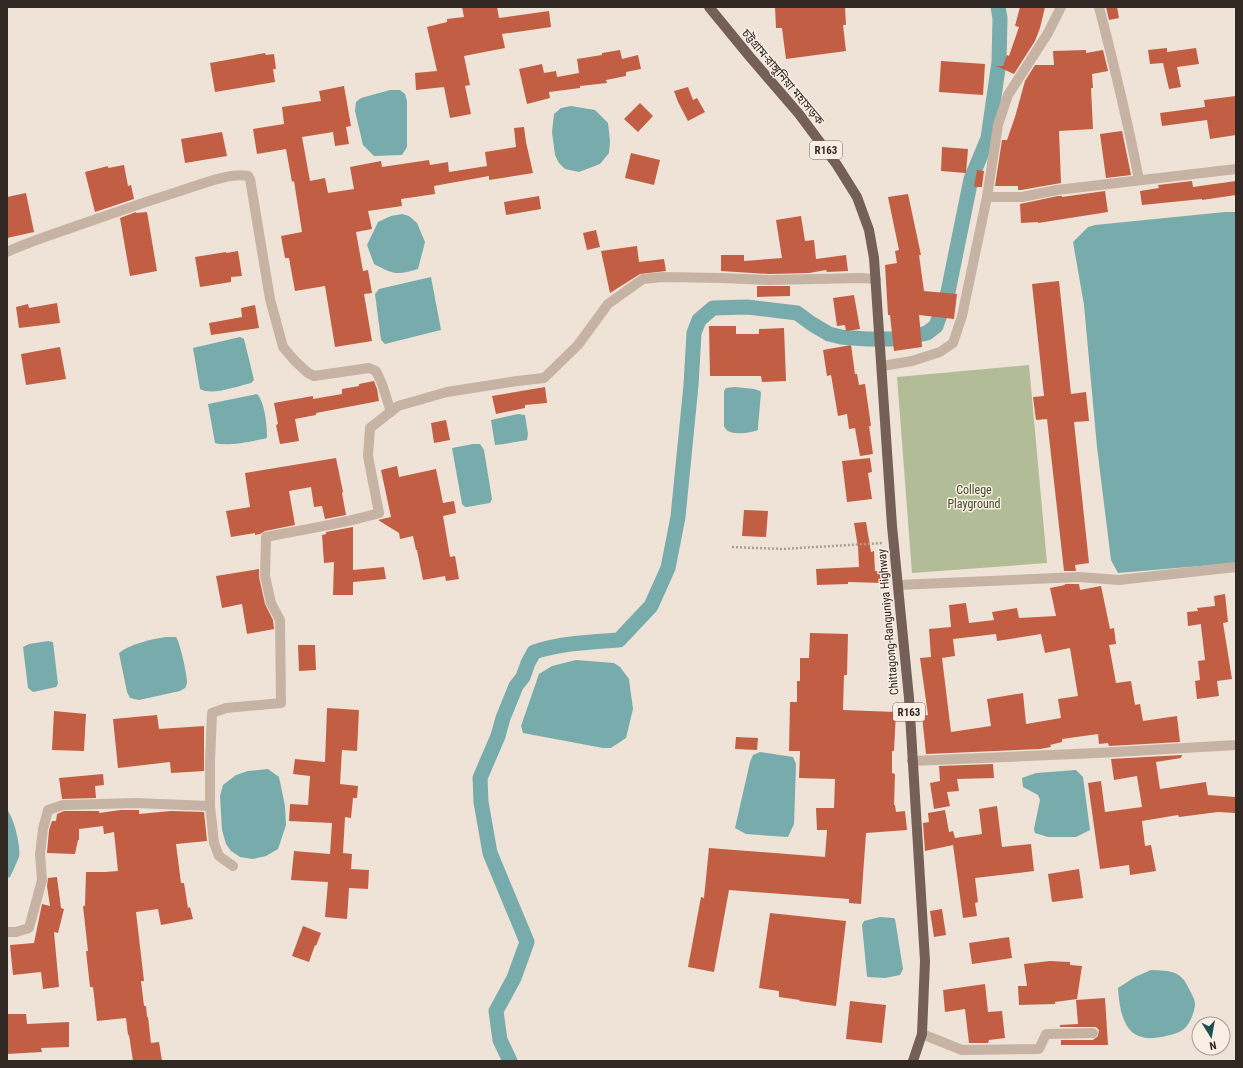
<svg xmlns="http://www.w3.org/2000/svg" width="1243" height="1068" font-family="'Roboto Condensed','Noto Sans Bengali',sans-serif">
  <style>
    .green { fill: #b2bd98 }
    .water { fill: #78abab }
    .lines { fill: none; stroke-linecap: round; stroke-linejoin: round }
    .canal { stroke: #78abab; stroke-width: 15 }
    .building { fill: #c15e44; fill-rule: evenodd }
    .path { stroke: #b29d8f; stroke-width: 2.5; stroke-dasharray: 2 2; stroke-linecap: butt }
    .minor { stroke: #c7b3a4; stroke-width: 10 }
    .primary { stroke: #746057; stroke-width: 10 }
    .labels { text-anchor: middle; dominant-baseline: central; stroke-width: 3; stroke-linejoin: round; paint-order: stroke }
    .shield { fill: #f8eee3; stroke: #6d645e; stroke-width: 1 }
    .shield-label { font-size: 11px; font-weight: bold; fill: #322925 }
    .street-label { font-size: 12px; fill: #322925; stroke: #f8eee3 }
    .park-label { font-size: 12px; fill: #434f2a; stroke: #f8eee3 }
  </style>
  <rect width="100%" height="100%" fill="#efe3d7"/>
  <polygon class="green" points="1029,365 1047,563 912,573 897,377"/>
  <g class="water">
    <polygon points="390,90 400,90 405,94 407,101 407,147 402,155 374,156 363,145 355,111 356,102 361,98"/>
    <polygon points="571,106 595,110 608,123 610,141 609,153 600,164 579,172 565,169 559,163 555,155 552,132 554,114 561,108"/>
    <polygon points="1225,212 1236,212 1236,563 1118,573 1111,560 1097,447 1084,305 1073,242 1088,227 1095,225"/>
    <path d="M402,214L409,216L417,223L425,242L418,269C396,275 395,275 374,264L367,245L378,222L391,216Z"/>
    <polygon points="431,277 441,330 385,344 381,340 375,294 379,289"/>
    <path d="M240,337L244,339L254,380L251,383C238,386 212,396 200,389L193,348Z"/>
    <path d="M735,387L754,389L760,391L761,393L758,427V430C751,433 734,435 728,431C726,430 725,428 724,426V391L726,388Z"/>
    <path d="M257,394C265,402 267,427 267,438C255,441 225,447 215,443L208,404Z"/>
    <polygon points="518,414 525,415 528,434 527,440 504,444 495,445 491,420"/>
    <polygon points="473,444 480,444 484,450 492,499 490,503 467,507 465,507 462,504 452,448"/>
    <path d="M166,637H176C180,642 187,675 187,682C187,684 186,686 185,688L180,691L139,700L130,698L127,692L119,653C130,644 152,639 166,637Z"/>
    <polygon points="48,641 53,642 58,684 56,687 33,692 28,688 23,647 29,644"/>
    <polygon points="576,660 614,663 620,667 629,679 633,709 626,738 611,748 603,748 523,733 521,726 539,674 552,666"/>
    <polygon points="760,752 793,757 796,764 794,824 788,837 746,834 735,828 750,762 753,755"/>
    <polygon points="268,769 279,777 285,806 286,825 278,849 266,856 253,859 240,857 231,851 226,844 222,830 220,796 223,785 236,775 248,771"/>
    <polygon points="1076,770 1083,777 1090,830 1076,837 1048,837 1035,833 1034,829 1040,800 1038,795 1023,787 1022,778 1036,773"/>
    <path d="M7,810C14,817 21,848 19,857C16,864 13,871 10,877L7,878Z"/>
    <polygon points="880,917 893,918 895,919 903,969 900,975 885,978 868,977 867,976 862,925 864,921"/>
    <path d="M1151,970C1170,971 1181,970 1189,989C1191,993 1195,999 1195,1004C1195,1011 1190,1024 1184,1029C1177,1035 1155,1039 1146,1038C1141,1037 1135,1035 1132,1032C1121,1022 1119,1002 1118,988L1135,977Z"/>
  </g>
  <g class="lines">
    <path class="canal" d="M510,1061L500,1040L496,1011L514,978L527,942L490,853L481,802L480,778L498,736L503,718L516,686L523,677L528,663L534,652C561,643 591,642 619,640L651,606L668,568L678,517L691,385L694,333L699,320L713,308L747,307L797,313L812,324L829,334L841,337L867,339H898L909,337L927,333L936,326L948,292L971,179L988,138L999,62L1000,18L998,7"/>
  </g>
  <g class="building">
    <polygon points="462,7 497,7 499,18 549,11 551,27 502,34 505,48 464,56 470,85 465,86 471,114 450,118 444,87 416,90 415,73 437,71 427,27 447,22 447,19 464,17"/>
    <polygon points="775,7 845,7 846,25 843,25 846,51 786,59 782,28 776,28"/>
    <polygon points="1020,7 1045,7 1040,28 1035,41 1014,74 996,66 1003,66 1007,55 1009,56 1019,27 1015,26"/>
    <polygon points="1106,7 1117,7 1119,18 1109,20"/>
    <polygon points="1167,48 1167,52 1196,48 1199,64 1177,67 1181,87 1169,89 1163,63 1150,64 1148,50"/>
    <polygon points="620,50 622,59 638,55 641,69 626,72 626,76 606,80 607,83 580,86 580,88 549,92 550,98 527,104 519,69 542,64 544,73 556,71 557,77 579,73 577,59 602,55 602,53"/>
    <polygon points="1086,50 1086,53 1103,50 1108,71 1092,74 1093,88 1091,88 1093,129 1059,131 1061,183 1021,190 1018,190 1018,186 995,186 1002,140 1007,140 1015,117 1025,81 1035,65 1054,65 1053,51"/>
    <polygon points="265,53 266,55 274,54 276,69 273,69 275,82 215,92 210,63"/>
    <polygon points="941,61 985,64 983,95 939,92"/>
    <polygon points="344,86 351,126 346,127 349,144 335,146 333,132 302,137 310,181 325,178 328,193 354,189 350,167 381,161 382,167 429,160 430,165 448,162 449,172 487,166 485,152 516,147 514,128 524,127 526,142 533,173 489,180 489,176 434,186 435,194 401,199 402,206 368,211 372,229 356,232 363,271 368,270 372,293 364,294 372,341 335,347 325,286 295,291 289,258 285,258 281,236 302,232 294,181 292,182 286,149 257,154 253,129 284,124 282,107 321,101 319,91"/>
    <polygon points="688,87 693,100 697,98 705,112 688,121 678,102 674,91"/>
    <polygon points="1236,96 1236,135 1210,139 1207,120 1162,126 1160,113 1205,107 1204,100"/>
    <polygon points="640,103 653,116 638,132 624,119"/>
    <polygon points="1122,131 1131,175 1106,178 1100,134"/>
    <polygon points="222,132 227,156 185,163 181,139"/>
    <polygon points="942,147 968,149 966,173 941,171"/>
    <polygon points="631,153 660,160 654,185 625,178"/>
    <polygon points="124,165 128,186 131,185 134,199 95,212 85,172 108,166 108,168"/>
    <polygon points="977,170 984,171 982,187 974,187"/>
    <polygon points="1192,181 1193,187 1236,181 1236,195 1202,200 1202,199 1142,205 1140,191 1159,188 1158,185"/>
    <polygon points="1105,191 1108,212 1038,223 1038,222 1021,223 1020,204 1058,196 1062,196 1062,197"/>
    <polygon points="26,193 34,232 7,238 7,197"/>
    <polygon points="908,194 921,255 919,255 924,291 957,294 954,319 919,315 922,347 894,351 890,315 888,315 885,265 897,263 895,251 899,250 888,197"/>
    <polygon points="539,196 541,209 506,215 504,202"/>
    <polygon points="136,212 136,213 147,212 157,271 130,276 120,218"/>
    <polygon points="801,216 805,241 814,240 816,259 846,255 848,271 827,272 826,270 809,273 769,274 721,271 721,255 744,255 744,261 782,258 776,220"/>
    <polygon points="596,230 600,247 587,250 583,233"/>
    <polygon points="637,246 639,262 664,259 666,271 640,274 610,293 601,251"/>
    <polygon points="238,251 242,276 231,277 231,282 200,287 195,257 226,252 226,253"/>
    <polygon points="1059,281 1071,394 1086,392 1089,421 1074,422 1089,563 1075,565 1076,571 1064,571 1047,419 1036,420 1033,397 1044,396 1032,284"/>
    <polygon points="757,286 790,286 790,296 757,297"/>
    <polygon points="854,295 860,329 846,331 845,325 837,326 833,298"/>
    <polygon points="57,303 60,323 19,328 16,307 28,304 29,308"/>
    <polygon points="255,305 259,328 211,335 209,323 242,317 241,308"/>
    <polygon points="709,326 736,326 736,334 759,334 759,329 784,328 786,381 762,382 761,376 710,376"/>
    <polygon points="851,345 855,374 857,374 859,385 865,384 871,426 869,426 873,454 860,456 855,428 849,429 847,414 838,416 831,375 827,376 823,350"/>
    <polygon points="60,347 66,379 26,385 21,354"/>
    <polygon points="374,381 377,389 379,401 316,413 316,415 295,419 299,441 280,444 276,425 278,424 274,403 313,396 313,399 342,394 342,389 359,386 359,384"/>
    <polygon points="545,387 547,403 525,405 525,408 496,414 492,396"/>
    <polygon points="446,420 450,440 434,443 431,423"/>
    <polygon points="336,458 343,492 342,493 346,515 325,519 322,506 314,507 311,487 289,491 295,525 265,531 260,534 255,535 255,533 231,537 226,511 250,507 245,473"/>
    <polygon points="870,458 872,472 868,473 872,499 847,502 842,461"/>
    <polygon points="397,466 399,477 436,469 443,503 454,501 456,513 443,516 450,557 455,556 459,579 446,581 445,576 423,580 417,550 416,550 413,536 400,539 399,533 378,520 391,517 381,470"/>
    <polygon points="744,510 768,511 766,537 742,536"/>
    <polygon points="866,522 871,552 874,551 875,571 885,571 884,583 848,582 848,584 817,585 816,569 859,567 858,547 854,523"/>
    <polygon points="353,527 353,570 384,567 386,579 353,582 353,595 333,595 334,562 324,563 322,535 326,534 326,532"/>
    <polygon points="259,569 259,577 265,604 273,620 274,629 247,634 242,604 222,608 216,576"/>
    <path d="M1065,584H1079L1080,590L1101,586L1110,629L1114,628L1116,644L1109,645L1116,683L1131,681L1135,705L1140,704L1143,721L1177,716L1180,742L1109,746L1108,743L1099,744L1098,734L1062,739V742L1050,745L1051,747L1040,749L926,754L922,716L928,715L920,658L931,657L929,629L951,627L949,605L966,603L969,623L994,620L992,612L1017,608L1019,618L1056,616L1050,588L1065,585ZM996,634L997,641L1041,634L1045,653L1070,648L1078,696L1058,699L1061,718L1026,724L1023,693L987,699L991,726L951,732L942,658L955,656L953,639Z"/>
    <polygon points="1225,594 1228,622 1223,623 1232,679 1217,681 1219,696 1197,699 1195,681 1200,680 1198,661 1205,660 1201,626 1201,624 1188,626 1187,612 1198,611 1197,608 1215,606 1214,596"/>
    <polygon points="810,633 848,634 847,675 844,675 843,710 896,712 894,751 892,751 892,773 895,774 894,805 895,805 896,812 905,811 907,830 866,833 861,904 849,903 849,899 729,890 714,972 688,967 701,897 704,898 709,848 825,857 827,830 817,830 816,808 834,808 835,779 799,778 800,751 789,751 790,702 797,702 797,681 800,681 800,658 809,658"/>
    <polygon points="298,645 315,645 316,670 299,671"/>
    <polygon points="327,708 359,710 357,751 342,750 340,784 358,786 357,798 353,798 351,818 345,817 343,853 352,854 351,869 369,870 368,889 349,888 347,919 325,917 328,882 291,880 294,851 330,854 332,823 289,821 290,804 308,805 310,776 293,774 295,759 325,762"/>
    <polygon points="54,711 86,714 84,751 52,750"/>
    <polygon points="157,715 159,729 204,726 204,771 171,773 170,762 118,768 113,719"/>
    <polygon points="736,737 758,738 757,750 735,749"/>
    <polygon points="1182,755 1181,758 1156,762 1160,789 1206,782 1208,795 1236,797 1236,813 1218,812 1179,817 1178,815 1142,821 1145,846 1151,845 1156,871 1130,875 1129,865 1100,869 1088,783 1101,781 1105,812 1142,807 1137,776 1114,780 1111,759"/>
    <polygon points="993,764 994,778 957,779 959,791 947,792 950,806 934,809 930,783 940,781 939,766"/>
    <polygon points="103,774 104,785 95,786 96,798 62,799 59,778"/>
    <polygon points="997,806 1002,847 1031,844 1034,871 975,878 978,902 975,903 977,916 963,918 953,845 925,851 923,823 929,822 928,813 945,810 949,832 953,831 955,838 982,834 979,809"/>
    <polygon points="121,810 139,810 139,814 171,811 204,812 207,841 176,844 181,883 184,883 188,908 190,907 193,919 161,925 158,909 136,912 144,981 141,981 144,1006 146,1006 147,1017 148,1017 151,1043 159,1042 162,1061 133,1061 129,1035 128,1035 126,1018 97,1021 93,987 90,987 86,951 88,951 83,906 85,906 86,872 105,872 118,871 114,832 104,834 103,826 79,829 79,840 78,840 75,854 47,853 49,830 52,821 56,821 57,814 64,811 99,811 99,813"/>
    <polygon points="1079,869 1083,898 1052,902 1048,874"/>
    <polygon points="57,877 61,908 64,909 58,933 54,932 59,987 43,989 41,972 13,975 10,945 34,943 42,904 50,906 47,886 48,878"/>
    <polygon points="942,909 946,935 934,937 930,911"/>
    <polygon points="770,913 846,921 836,1006 799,1001 800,1000 779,997 779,991 759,988"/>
    <polygon points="303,926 321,933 316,946 315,945 309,962 292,956"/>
    <polygon points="1009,937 1012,958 972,964 969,943"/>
    <polygon points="1050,961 1070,962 1070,965 1082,966 1077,999 1055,1002 1055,1004 1019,1005 1018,986 1027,986 1024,964"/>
    <polygon points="985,984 988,1012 1002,1011 1005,1038 989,1040 988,1043 969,1043 965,1009 945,1012 943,990"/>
    <polygon points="1105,998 1108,1045 1061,1045 1061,1040 1093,1040 1098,1036 1099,1030 1096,1027 1060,1027 1060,1025 1078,1024 1076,1000"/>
    <polygon points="850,1001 886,1005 882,1043 846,1039"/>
    <polygon points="7,1014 26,1014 27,1024 69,1022 69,1047 41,1048 42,1052 7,1054"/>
  </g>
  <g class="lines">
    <polyline class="path" points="732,547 782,549 883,543"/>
    <g class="minor">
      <path d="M1099,7C1114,65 1128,122 1139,180"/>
      <polyline points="987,197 1022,197 1057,190 1236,169"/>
      <path d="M7,252C31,241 57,233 82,224C114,213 145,202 177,192C196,186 230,172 248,176L250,179L270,299L283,347L295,361L308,373L314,376L362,369L369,368L376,371L382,384L391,412"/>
      <polyline points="882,366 912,361 940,352 953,343 962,316 987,197 998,125 1008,95 1048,33 1061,7"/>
      <polyline points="898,585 1079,577 1119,580 1236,567"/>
      <polyline points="912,761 1098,753 1236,745"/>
      <path d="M233,866L219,856L214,843L210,806V761L212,713L226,708L281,703L280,620L271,603L265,576L266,537C304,529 343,524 379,513L368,456L370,428L398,406L447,392L517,381L544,378L578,345L608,304L643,279L663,277L722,278L769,280L861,278L876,279"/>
      <polyline points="7,932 16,932 29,928 42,880 40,854 43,829 48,810 63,805 136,803 210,806"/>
      <polyline points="922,1034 962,1050 1039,1049 1046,1034 1093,1033"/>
    </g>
    <polyline class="primary" points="709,7 750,57 799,114 837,165 857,197 869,230 874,258 892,526 909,698 925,961 922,1034 913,1061"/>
  </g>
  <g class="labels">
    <g class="shield">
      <rect x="810" y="141" width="32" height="18" rx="3"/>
      <rect x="893" y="703" width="32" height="18" rx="3"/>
    </g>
    <g class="shield-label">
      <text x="826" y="150">R163</text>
      <text x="909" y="712">R163</text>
    </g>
    <g class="street-label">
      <text transform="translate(783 77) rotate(50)">চট্টগ্রাম-রাঙ্গুনিয়া মহাসড়ক</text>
      <text transform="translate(888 622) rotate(-95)">Chittagong-Ranguniya Highway</text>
    </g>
    <g class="park-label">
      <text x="974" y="490">College<tspan x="974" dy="14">Playground</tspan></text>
    </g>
  </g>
  <rect width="1243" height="1068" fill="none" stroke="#322925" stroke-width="16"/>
  <g transform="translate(1211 1036) rotate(169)"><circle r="19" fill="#f8eee3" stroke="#a99f97"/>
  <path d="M0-3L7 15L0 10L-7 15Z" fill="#1d5052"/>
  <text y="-6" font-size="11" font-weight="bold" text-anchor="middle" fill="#322925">N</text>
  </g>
</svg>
